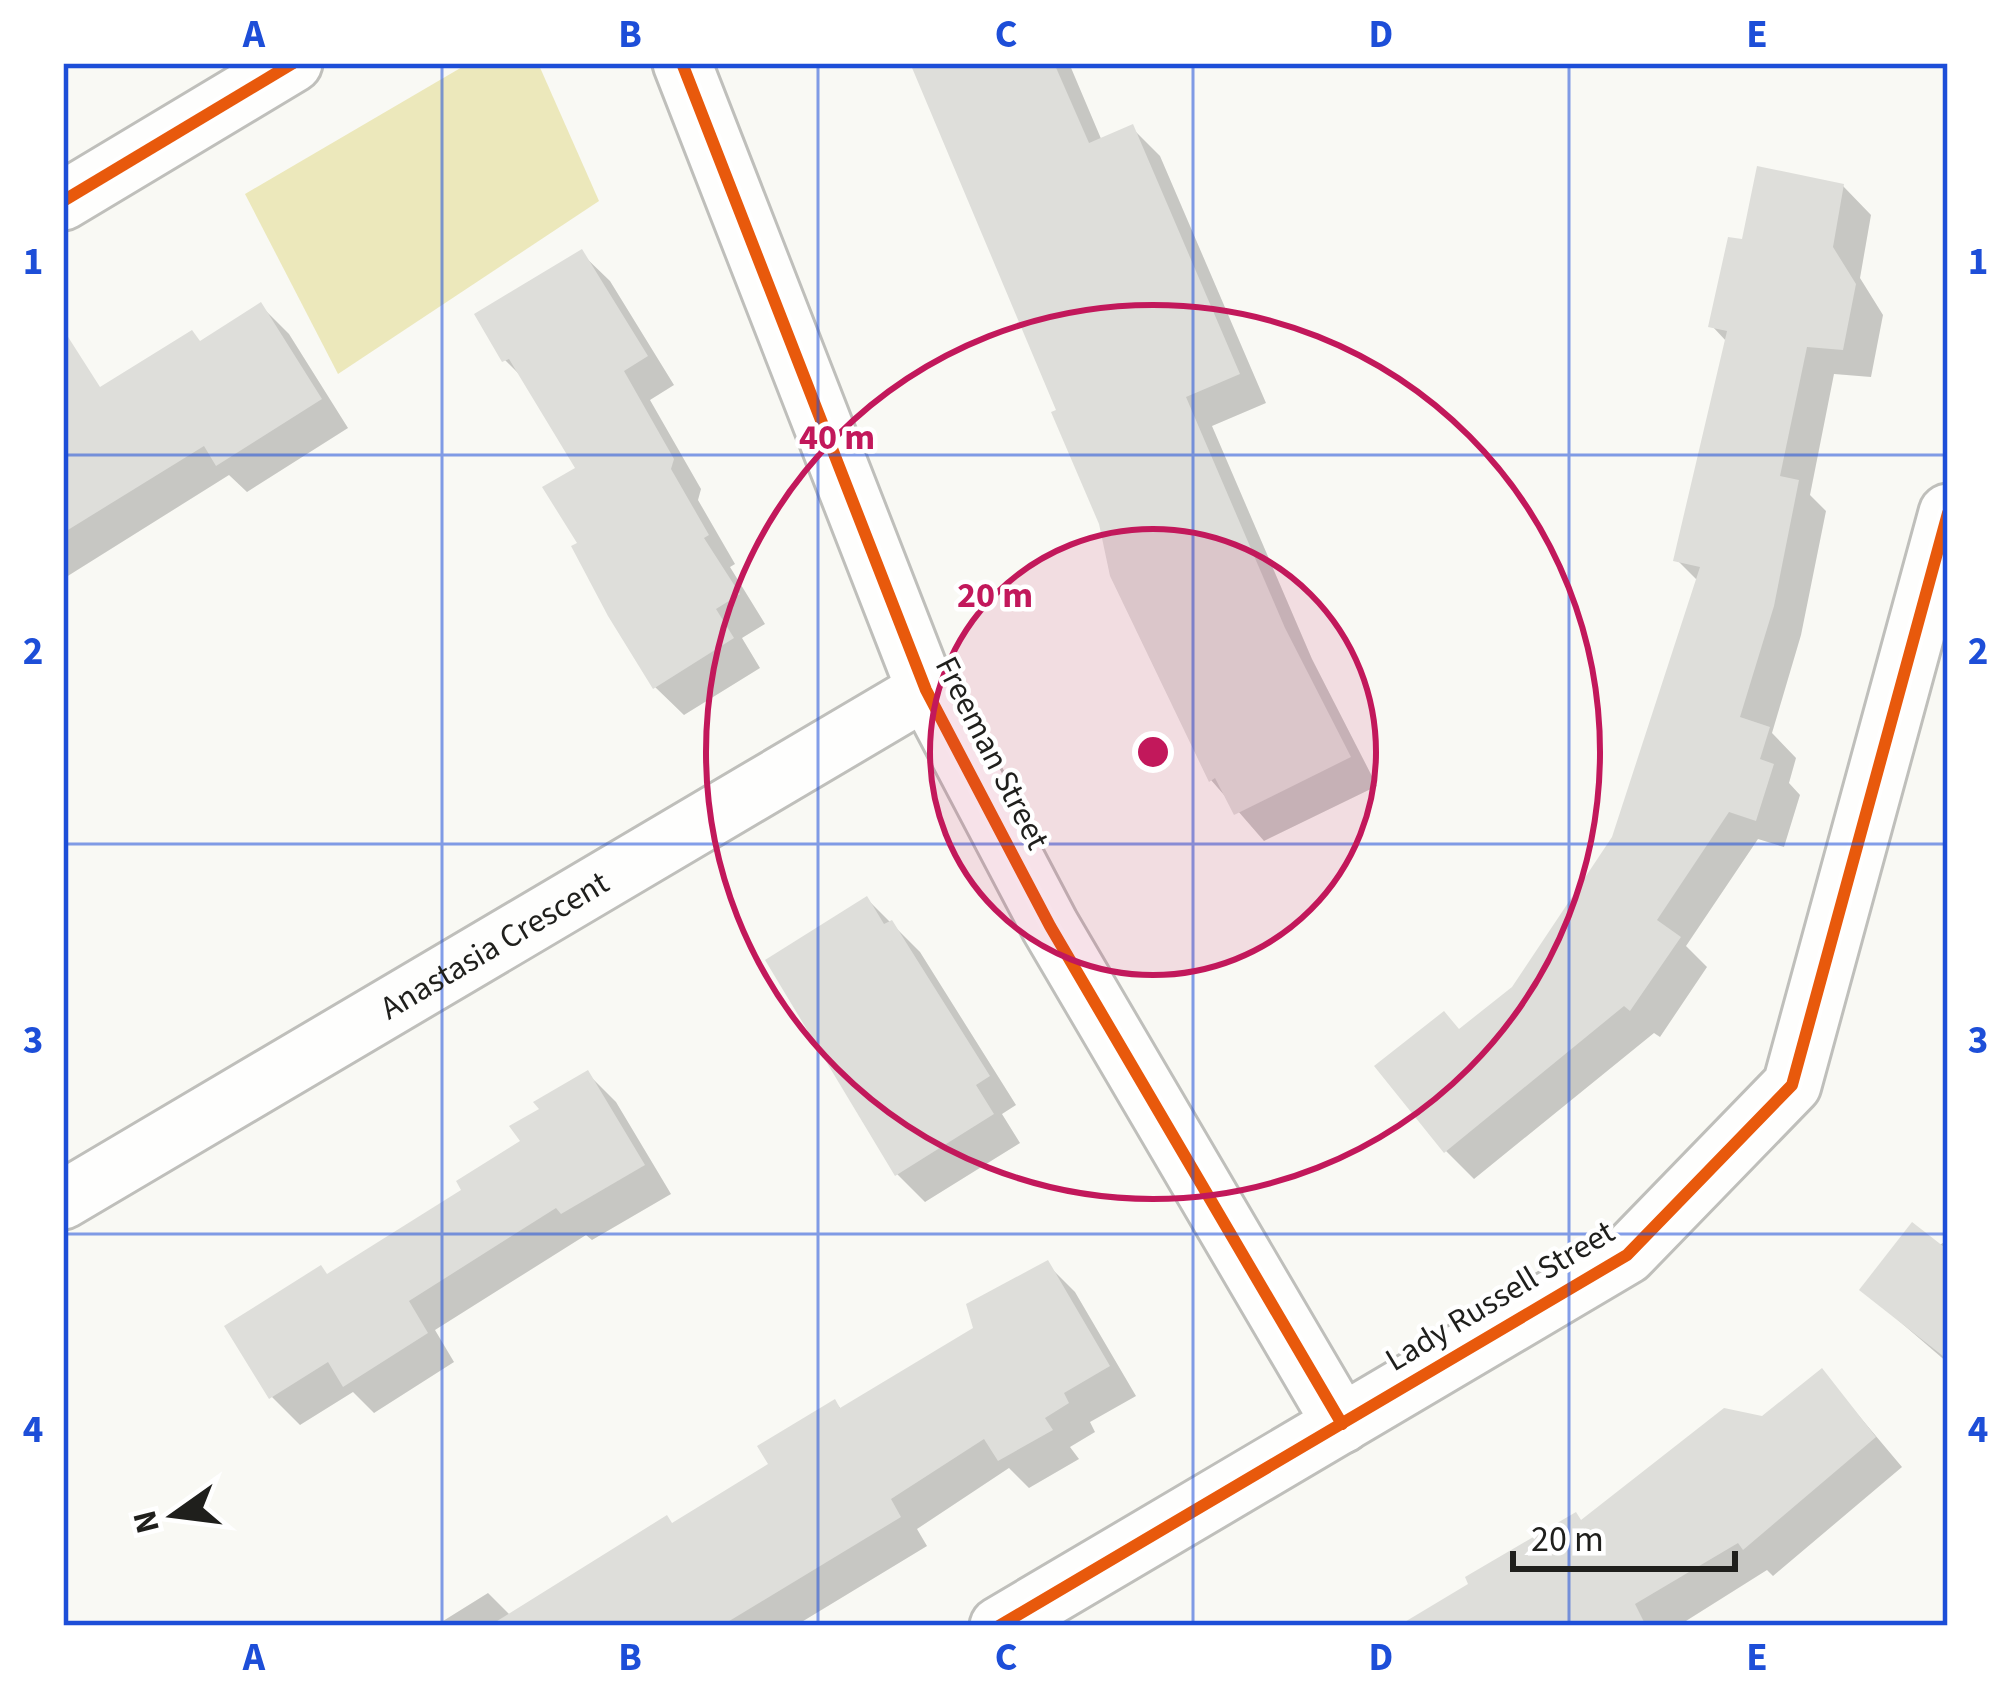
<svg xmlns="http://www.w3.org/2000/svg" width="2011" height="1689" font-family="'Source Sans 3',sans-serif">
  <style>
    .green { fill: #ece8bb }
    .shadow { fill: #0003 }
    .building { fill: #dededa }
    .lines { fill: none; stroke-linecap: round; stroke-linejoin: round }
    .minor-casing { stroke: #bfbfbb; stroke-width: 63 }
    .minor { stroke: #fefefd; stroke-width: 57 }
    .cycleway-casing { stroke: #fff; stroke-width: 20 }
    .cycleway { stroke: #e8590c; stroke-width: 12 }
    .grid { fill: none; stroke: #1d4ed8; stroke-width: 3; stroke-opacity: 0.55 }
    .ring { fill: none; stroke: #c2185b; stroke-width: 6 }
    .labels { text-anchor: middle; dominant-baseline: central; stroke-width: 9; stroke-linejoin: round; paint-order: stroke }
    .street-label { font-size: 33px; fill: #1f1f1c; stroke: #fff }
    .centre { fill: #c2185b; stroke: #fff; stroke-width: 6 }
    .ring-label { font-size: 36px; text-anchor: middle; font-weight: bold; fill: #c2185b; stroke: #fff; stroke-width: 9; stroke-linejoin: round; paint-order: stroke }
    .neatline { fill: none; stroke: #1d4ed8; stroke-width: 4.5 }
    .grid-label { font-size: 39px; text-anchor: middle; font-weight: bold; fill: #1d4ed8 }
  </style>
  <rect width="100%" height="100%" fill="#f9f9f4"/>
  <polygon class="green" points="469,63 538,63 599,201 338,374 245,194"/>
  <g class="shadow">
    <polygon points="912,63 1069,63 1102,141 1132,128 1160,156 1266,403 1212,426 1312,659 1377,786 1264,841 1211,780"/>
    <polygon points="1843,186 1871,215 1860,278 1883,315 1871,377 1834,374 1810,495 1826,511 1801,635 1772,733 1796,758 1789,783 1800,795 1784,847 1758,839 1686,946 1707,967 1660,1037 1654,1033 1474,1179 1446,1151 1460,1032 1514,989 1614,838 1699,582 1677,560 1727,342 1712,326 1744,243"/>
    <polygon points="581,253 610,281 674,385 650,400 701,489 698,500 735,564 730,567 765,624 742,638 760,668 684,715 655,687 581,544 579,469 527,382 505,360"/>
    <polygon points="261,306 289,334 348,428 247,492 229,475 63,579 63,407 202,344"/>
    <polygon points="867,899 920,952 1016,1105 1002,1114 1020,1143 925,1202 897,1174"/>
    <polygon points="588,1074 616,1102 671,1194 592,1240 586,1235 435,1330 454,1362 374,1413 353,1392 300,1425 272,1397 328,1277 465,1191 524,1142 543,1110"/>
    <polygon points="1948,1240 1948,1363 1863,1290"/>
    <polygon points="1047,1264 1075,1292 1136,1396 1090,1422 1095,1432 1070,1447 1079,1459 1029,1488 1009,1468 917,1529 927,1546 795,1626 435,1626 488,1593 511,1616 673,1526 772,1465 835,1402 842,1410 977,1329"/>
    <polygon points="1822,1372 1902,1467 1773,1576 1767,1570 1678,1626 1404,1626 1763,1419"/>
  </g>
  <g class="building">
    <polygon points="910,63 1054,63 1089,143 1133,124 1240,374 1186,397 1285,628 1351,757 1234,815 1215,778 1209,782 1110,576 1099,524 1051,412 1056,410"/>
    <polygon points="1757,166 1844,184 1833,247 1856,284 1843,350 1807,347 1780,476 1799,480 1774,606 1740,717 1770,727 1760,759 1774,764 1756,821 1729,812 1657,920 1681,937 1630,1011 1624,1006 1444,1153 1374,1066 1444,1011 1459,1029 1512,987 1612,837 1700,567 1673,561 1727,331 1708,327 1728,237 1742,239"/>
    <polygon points="582,249 648,356 624,371 674,459 671,469 709,535 704,538 740,594 716,609 734,638 653,689 608,616 571,546 577,543 542,487 575,468 509,359 502,362 474,314"/>
    <polygon points="261,302 322,399 216,466 204,446 63,533 63,329 100,387 192,330 200,341"/>
    <polygon points="867,896 884,924 892,920 990,1076 976,1085 994,1114 895,1176 765,960"/>
    <polygon points="588,1070 645,1165 561,1214 556,1208 409,1301 428,1333 343,1387 328,1362 269,1399 224,1326 321,1265 327,1274 461,1190 456,1181 520,1141 509,1126 539,1109 533,1102"/>
    <polygon points="1912,1222 1948,1250 1948,1360 1859,1290"/>
    <polygon points="1048,1260 1110,1366 1064,1393 1069,1403 1045,1418 1053,1430 998,1461 984,1439 891,1499 901,1517 721,1626 489,1626 667,1515 672,1523 768,1464 757,1446 835,1399 840,1408 973,1328 966,1304"/>
    <polygon points="1822,1368 1876,1437 1743,1550 1738,1543 1635,1604 1646,1626 1398,1626 1468,1584 1465,1577 1576,1512 1581,1520 1724,1408 1762,1416"/>
  </g>
  <g class="lines">
    <g class="minor-casing">
      <g id="minor">
        <polyline points="682,63 926,690 1050,926 1342,1424"/>
        <polyline points="63,201 293,63"/>
        <path id="s1" d="M63,1200L926,690"/>
        <polyline points="999,1626 1627,1255 1792,1085 1948,513"/>
      </g>
    </g>
    <use href="#minor" class="minor"/>
    <g class="cycleway-casing">
      <g id="cycleway">
        <polyline points="682,63 926,690 1050,926 1342,1424"/>
        <polyline points="63,201 293,63"/>
        <polyline points="999,1626 1627,1255 1792,1085 1948,513"/>
      </g>
    </g>
    <use href="#cycleway" class="cycleway"/>
  </g>
  <path class="grid" d="M442,63V1626M818,63V1626M1193,63V1626M1569,63V1626M63,455H1948M63,844H1948M63,1234H1948"/>
  <circle cx="1153" cy="752" r="223" fill="#c2185b" fill-opacity=".12"/>
  <g class="ring">
    <circle cx="1153" cy="752" r="223"/>
    <circle cx="1153" cy="752" r="447"/>
  </g>
  <g class="labels">
    <g class="street-label">
      <text transform="translate(992 753) rotate(63)">Freeman Street</text>
      <text stroke="none"><textPath href="#s1" startOffset="501">Anastasia Crescent</textPath></text>
      <text transform="translate(1500 1296) rotate(-31)">Lady Russell Street</text>
    </g>
  </g>
  <circle cx="1153" cy="752" r="18" class="centre"/>
  <g class="ring-label">
    <text x="837" y="449">40 m</text>
    <text x="995" y="607">20 m</text>
  </g>
  <rect width="2011" height="1689" fill="none" stroke="#ffffff" stroke-width="132"/>
  <g transform="translate(174 1515) rotate(256)" stroke="#ffffff" stroke-width="9" paint-order="stroke">
  <path d="M0-9L21 45L0 30L-21 45Z" fill="#1f1f1c"/>
  <text y="-18" font-size="33" font-weight="bold" text-anchor="middle" fill="#1f1f1c">N</text>
  </g>
  <path d="M1513 1551v18h222v-18" fill="none" stroke="#1f1f1c" stroke-width="6"/>
  <text x="1531" y="1551" font-size="36" fill="#1f1f1c" stroke="#ffffff" stroke-width="9" paint-order="stroke">20 m</text>
  <rect x="66" y="66" width="1879" height="1557" class="neatline"/>
  <g class="grid-label">
    <text x="254" y="47">A</text>
    <text x="630" y="47">B</text>
    <text x="1006" y="47">C</text>
    <text x="1381" y="47">D</text>
    <text x="1757" y="47">E</text>
    <text x="33" y="274">1</text>
    <text x="1978" y="274">1</text>
    <text x="33" y="664">2</text>
    <text x="1978" y="664">2</text>
    <text x="33" y="1053">3</text>
    <text x="1978" y="1053">3</text>
    <text x="33" y="1442">4</text>
    <text x="1978" y="1442">4</text>
    <text x="254" y="1670">A</text>
    <text x="630" y="1670">B</text>
    <text x="1006" y="1670">C</text>
    <text x="1381" y="1670">D</text>
    <text x="1757" y="1670">E</text>
  </g>
</svg>
